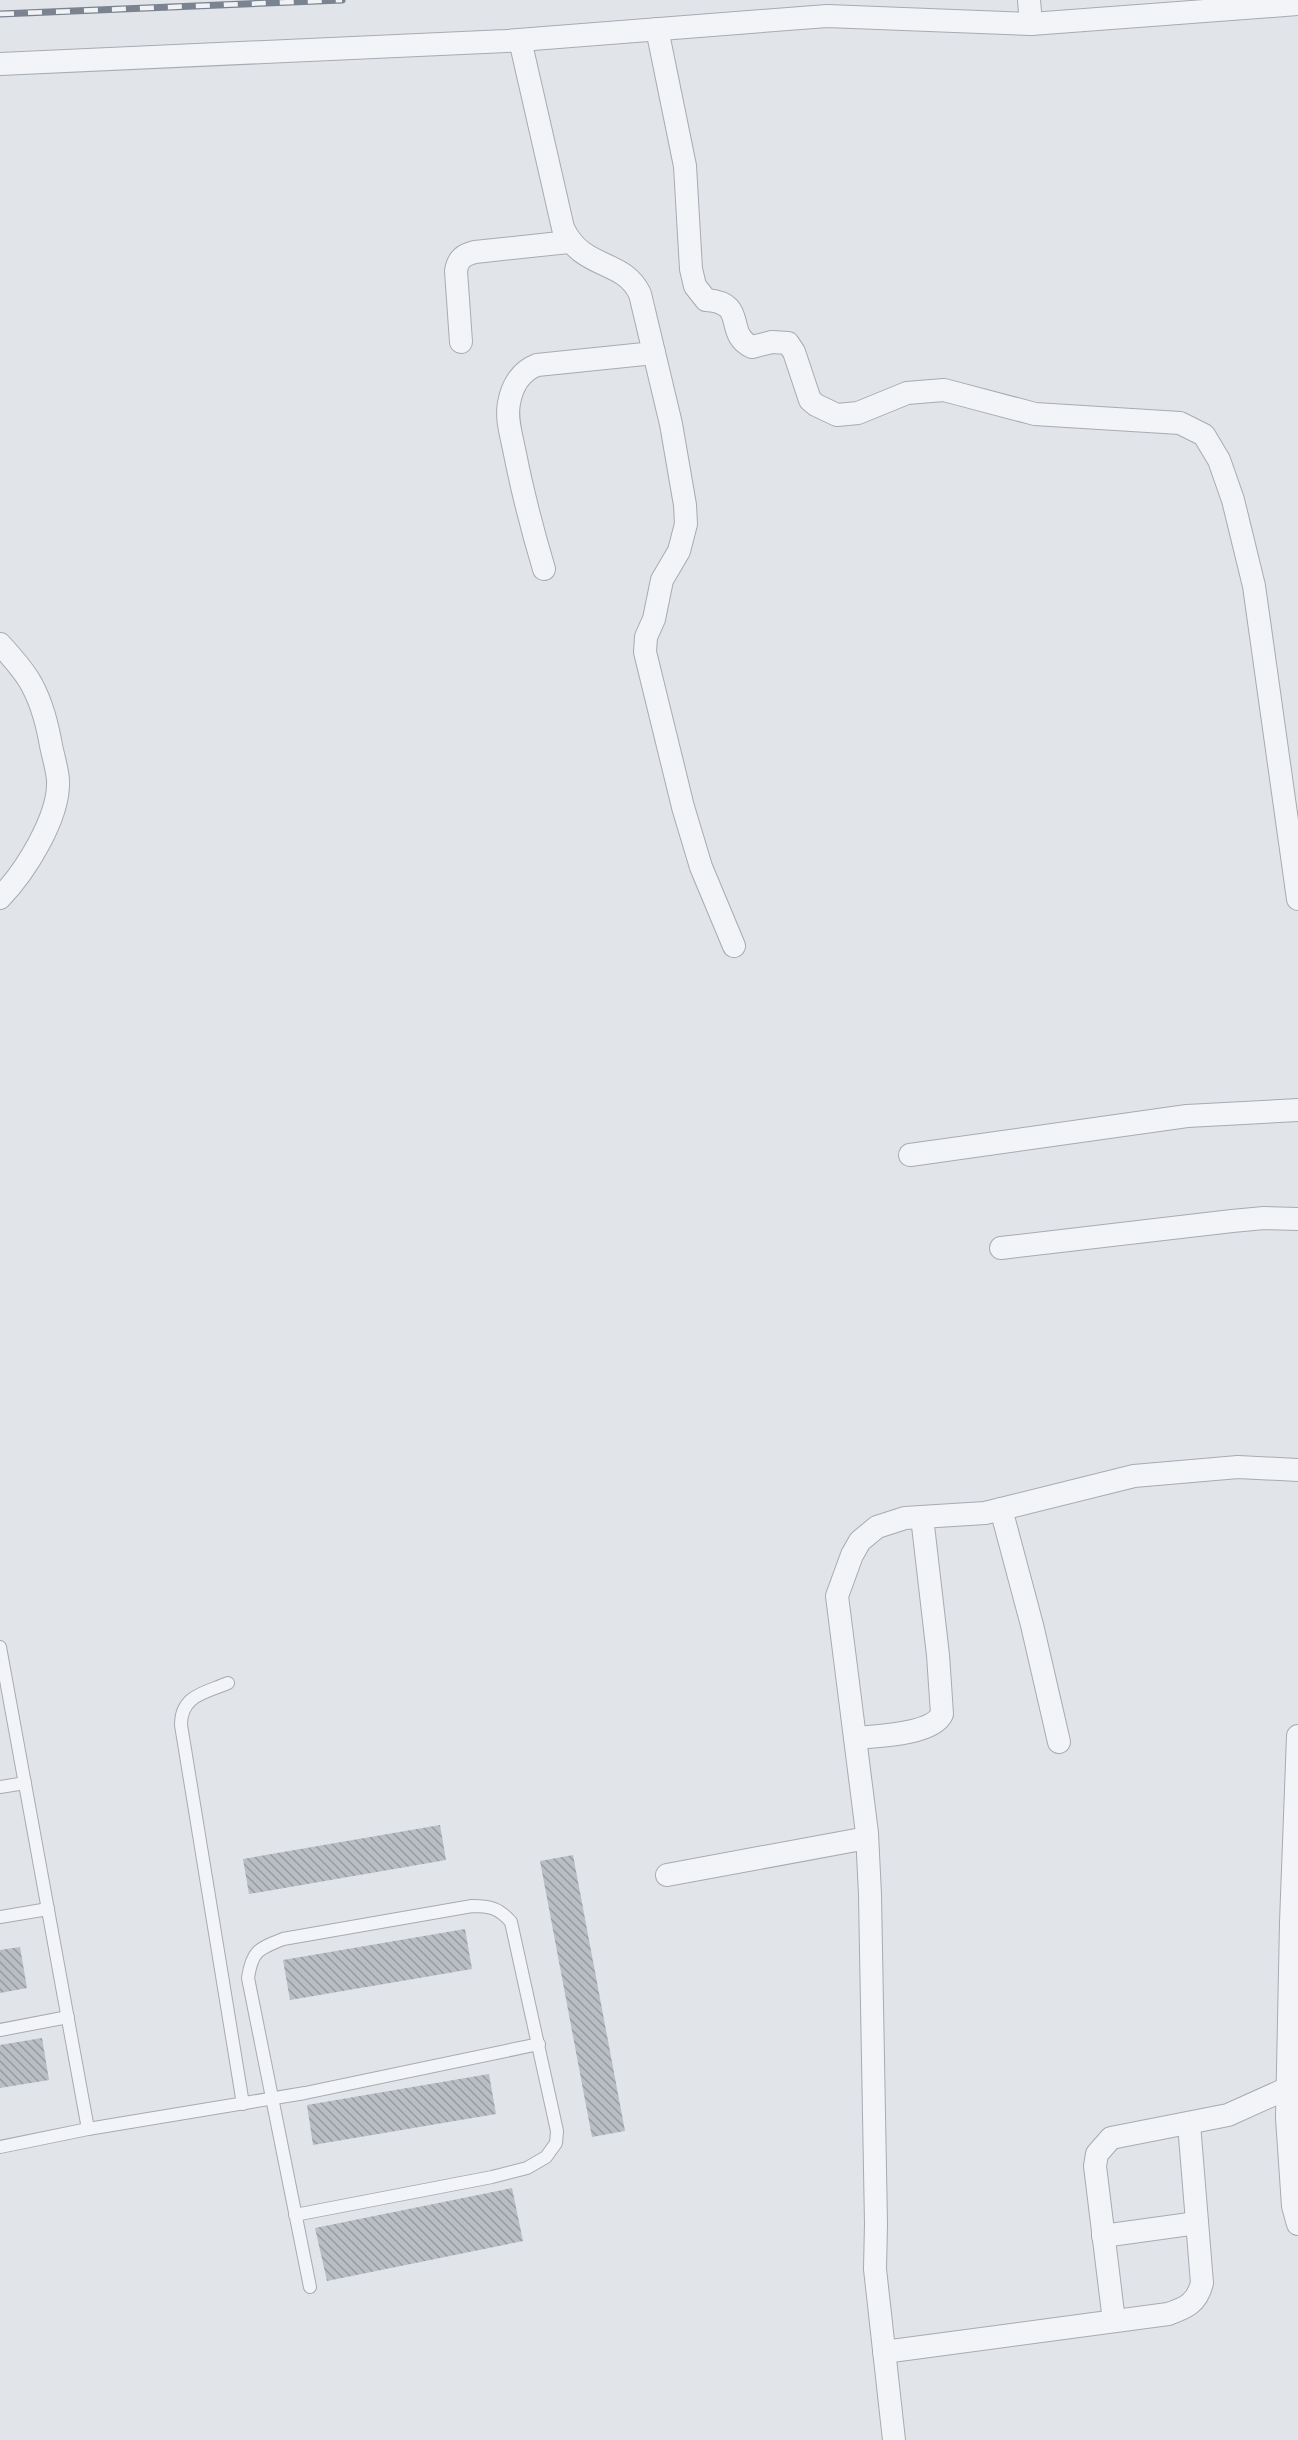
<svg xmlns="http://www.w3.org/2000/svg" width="1298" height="2440" font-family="'Exo 2',sans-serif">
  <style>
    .building { fill: url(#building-back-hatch) }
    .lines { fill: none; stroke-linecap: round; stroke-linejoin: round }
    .service-casing { stroke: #a7abb2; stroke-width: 14 }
    .minor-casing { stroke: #a7abb2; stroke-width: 24 }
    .service { stroke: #f3f4f7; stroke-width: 12 }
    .minor { stroke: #f3f4f7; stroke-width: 22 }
    .rail-casing { stroke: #7c8390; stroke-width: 7 }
    .rail { stroke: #f0f2f6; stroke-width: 4.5; stroke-dasharray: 14; stroke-linecap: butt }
  </style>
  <defs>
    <pattern id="building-back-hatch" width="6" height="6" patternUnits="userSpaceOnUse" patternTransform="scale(1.5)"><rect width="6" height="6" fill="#b9bdc4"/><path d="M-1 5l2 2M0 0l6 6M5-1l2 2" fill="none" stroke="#979aa1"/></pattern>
  </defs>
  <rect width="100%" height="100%" fill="#e1e4e8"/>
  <g class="building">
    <polygon points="440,1825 446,1860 249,1894 243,1859"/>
    <polygon points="573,1855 625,2131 592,2137 540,1861"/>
    <polygon points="465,1929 472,1969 290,2000 283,1960"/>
    <polygon points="20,1947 27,1988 0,1993 0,1950"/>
    <polygon points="42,2038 49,2080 0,2088 0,2045"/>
    <polygon points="489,2074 496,2114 313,2145 307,2105"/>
    <polygon points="512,2188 523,2241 327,2281 315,2228"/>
  </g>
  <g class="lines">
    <g class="service-casing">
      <g id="service">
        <polyline points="0,1647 88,2129"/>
        <path d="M228,1683C205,1693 181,1695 181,1725L243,2104"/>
        <polyline points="0,1787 25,1783"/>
        <polyline points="0,1917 48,1909"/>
        <polyline points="0,2030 68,2017"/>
        <polyline points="0,2147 88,2129 305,2093 539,2044"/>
        <path d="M295,2215L492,2177L527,2168L546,2157L556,2143L557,2131L511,1922C499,1908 490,1906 472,1906L283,1939C258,1949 252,1951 248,1978C269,2081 289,2184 310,2287"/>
      </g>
    </g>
    <g class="minor-casing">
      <g id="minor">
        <polyline points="1029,0 1031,24"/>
        <path d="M657,29L685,166L691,269L695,286L706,300C749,303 723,333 752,347L772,342L788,343L794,352L810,400L816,405L837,415L858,413L907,393L944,390L1035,414L1180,423L1204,435L1219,460L1233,500L1254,586L1298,899"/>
        <path d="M520,40L563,228C583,271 623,258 640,294L671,424L685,505L686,524L679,551L662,580L654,619L646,637L645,652L683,807L701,867L734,946"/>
        <polyline points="0,64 506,41 827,16 1031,24 1298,4"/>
        <path d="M461,342L456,271C458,259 463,255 475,252L569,242"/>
        <path d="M544,569C532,529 522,490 514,449C511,434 506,418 509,403C512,386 521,371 537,365L654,353"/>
        <path d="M0,644C10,655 21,667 29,680C40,698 46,719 50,740C52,753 57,767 58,780C60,817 25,872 0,898"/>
        <polyline points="910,1155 1187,1116 1298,1110"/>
        <polyline points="1001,1248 1232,1221 1264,1218 1298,1219"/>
        <polyline points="1001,1509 1032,1625 1059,1742"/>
        <polyline points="1298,1736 1291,1923 1287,2118 1293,2206 1298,2224"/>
        <path d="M855,1738C876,1736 932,1735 942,1714L938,1655L922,1517"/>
        <polyline points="667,1875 867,1838"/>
        <polyline points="1103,2236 1197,2223"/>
        <polyline points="1114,2321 1095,2166 1097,2154 1111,2138 1228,2115 1288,2088"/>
        <path d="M884,2352L1168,2314C1186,2308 1197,2303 1202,2283L1189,2124"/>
        <polyline points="894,2440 875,2269 876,2224 870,1895 867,1833 837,1596 852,1555 860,1541 877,1527 905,1518 985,1513 1134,1476 1238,1467 1298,1470"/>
      </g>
    </g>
    <use href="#service" class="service"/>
    <use href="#minor" class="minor"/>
    <g class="rail-casing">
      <polyline id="rail" points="0,14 342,0"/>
    </g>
    <use href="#rail" class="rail"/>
  </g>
</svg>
